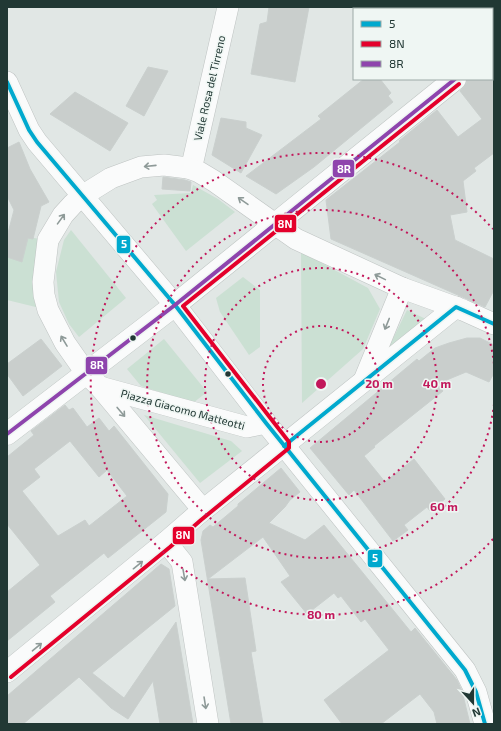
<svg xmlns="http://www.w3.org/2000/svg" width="501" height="731" font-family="'Exo 2',sans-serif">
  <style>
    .green { fill: #cbe0d3 }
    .building { fill: #c9cecc; stroke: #cad0ce; fill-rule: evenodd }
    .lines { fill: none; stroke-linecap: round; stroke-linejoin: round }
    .street-casing { stroke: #bec3c2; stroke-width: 22 }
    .secondary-casing { stroke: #bec4c2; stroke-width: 23 }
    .street { stroke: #fafbfb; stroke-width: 21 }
    .secondary { stroke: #fafbfb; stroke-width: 22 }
    .bus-1-casing { stroke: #eff6f3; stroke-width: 7 }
    .bus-2-casing { stroke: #eff6f3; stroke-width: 7 }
    .bus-3-casing { stroke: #eff6f3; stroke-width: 7 }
    .bus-1 { stroke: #00a9ce; stroke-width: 4 }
    .bus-2 { stroke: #e4002b; stroke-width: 4 }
    .bus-3 { stroke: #8e44ad; stroke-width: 4 }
    .oneway { stroke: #8e9a98 }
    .ring { fill: none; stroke: #c2185b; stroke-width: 2; stroke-dasharray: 2 4 }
    .bus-dot { fill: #213834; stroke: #eff6f3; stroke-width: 1.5 }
    .labels { text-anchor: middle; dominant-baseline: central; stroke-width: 3; stroke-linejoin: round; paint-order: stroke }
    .street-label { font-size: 11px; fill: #213834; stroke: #eff6f3 }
    .centre { fill: #c2185b; stroke: #eff6f3; stroke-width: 2 }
    .ring-label { font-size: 12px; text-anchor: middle; font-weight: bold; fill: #c2185b; stroke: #eff6f3; stroke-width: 3; stroke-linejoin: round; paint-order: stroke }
    .line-badge { stroke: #eff6f3; stroke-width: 1.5 }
    .badge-label { font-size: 11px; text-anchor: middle; font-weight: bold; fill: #fff }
  </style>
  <rect width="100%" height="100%" fill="#e1e7e5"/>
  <g class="green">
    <polygon points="193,185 218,199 235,212 186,251 152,204 157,200 154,195 191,193"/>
    <polygon points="71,230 126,298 79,337 69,324 59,302 56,272 64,240"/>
    <polygon points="7,234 48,240 48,310 7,300"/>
    <polygon points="301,252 368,288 380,309 363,349 302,403"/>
    <polygon points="243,277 260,290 260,347 249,355 220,312 216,298"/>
    <polygon points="407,310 428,320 383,359"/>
    <polygon points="164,339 207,392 193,403 141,386 127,369"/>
    <polygon points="144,415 231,441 242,451 200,483"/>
  </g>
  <g class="building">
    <polygon points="269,7 309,7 295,82 251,74 260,24 267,22"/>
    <polygon points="148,67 168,71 144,116 126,106"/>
    <polygon points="364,79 380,79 391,93 388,96 393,102 314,167 276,194 246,176 321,119 318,116"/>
    <polygon points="467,79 494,79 494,153 474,168 476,171 463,181 467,212 450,215 455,240 494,259 494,290 485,307 331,239 326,200 400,142 399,141 437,110 458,137 482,119 460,91 466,84"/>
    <polygon points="75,92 128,123 110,151 50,114"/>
    <polygon points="221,118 246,122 246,128 262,135 241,173 212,155"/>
    <polygon points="19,142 30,169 49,202 41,206 33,239 28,238 22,262 7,257 7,237 14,210 7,196 7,148"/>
    <polygon points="163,177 185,180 191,182 190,191 162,189"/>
    <polygon points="467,338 480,338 494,345 494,373 489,382 466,372 437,384 443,391 374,446 375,447 364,456 385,482 414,459 445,499 430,511 427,507 404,525 408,530 393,541 354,490 349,495 310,448 417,359 419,361 435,348 449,343"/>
    <polygon points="41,339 62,366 23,396 7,374 7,364"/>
    <path d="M65,405L69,410L73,408L87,427L99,418L109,431L114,426L168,494L166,512L108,558L104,553L50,596L55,602L7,641V592L40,565L7,524V457L34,435L31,431ZM70,441L99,477L107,470L127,496L89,526L85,520L58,536L22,491L40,477L34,469Z"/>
    <polygon points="281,468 300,492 290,500 285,507 269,523 305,540 324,525 411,632 415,628 457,680 462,691 470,724 437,724 434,712 420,694 381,724 342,724 324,700 389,650 365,619 361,622 341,596 338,598 334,593 307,614 281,582 290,576 263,537 208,579 245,578 256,651 251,652 263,724 231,724 201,540 203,531 210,525 213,527 238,506 238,504"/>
    <polygon points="161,564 169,569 175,606 92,673 124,698 176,622 193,724 160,724 153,681 128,719 111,708 79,677 23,724 7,724 7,696"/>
  </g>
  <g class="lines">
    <g class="street-casing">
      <g id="street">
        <polyline points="7,82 29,130 37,142 175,305 266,423 465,670 476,692 485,724"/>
        <polyline points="188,168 193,161 228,7"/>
        <polyline points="365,378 402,288"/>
        <polyline points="100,387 247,427 266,423"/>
        <polyline points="203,510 100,387 86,373 65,343 48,310 44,295 43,282 48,240 63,215 73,204 82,196 111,178 141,167 164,165 188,168 199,172 214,181 296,239 402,288 463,310 494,324"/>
        <polyline points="166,542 182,562 208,724"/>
        <polyline points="7,672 166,542 197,515 456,307"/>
      </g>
    </g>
    <g class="secondary-casing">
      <g id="secondary">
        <polyline points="492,50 494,48"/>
        <polyline points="7,434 175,305 455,79"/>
      </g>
    </g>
    <use href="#street" class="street"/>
    <use href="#secondary" class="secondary"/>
    <g class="bus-1-casing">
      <g id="bus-1">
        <polyline points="7,82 29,130 37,142 175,305 266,423 465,670 476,692 485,724"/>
        <polyline points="284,446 456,307 494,324"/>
      </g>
    </g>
    <g class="bus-2-casing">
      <polyline id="bus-2" points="11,677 170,547 201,520 289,448 289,442 183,306 459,84"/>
    </g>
    <g class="bus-3-casing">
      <polyline id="bus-3" points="7,434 175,305 455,79"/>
    </g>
    <use href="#bus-1" class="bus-1"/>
    <use href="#bus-2" class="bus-2"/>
    <use href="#bus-3" class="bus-3"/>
  </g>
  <defs><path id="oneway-shaft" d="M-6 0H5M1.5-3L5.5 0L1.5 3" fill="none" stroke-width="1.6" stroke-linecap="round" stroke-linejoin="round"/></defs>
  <g class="oneway">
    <use href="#oneway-shaft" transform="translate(150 166) rotate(174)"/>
    <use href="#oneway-shaft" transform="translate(243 201) rotate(-145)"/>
    <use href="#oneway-shaft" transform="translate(61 219) rotate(-54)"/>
    <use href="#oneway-shaft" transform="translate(380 277) rotate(-154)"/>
    <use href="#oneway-shaft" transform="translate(387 324) rotate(112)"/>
    <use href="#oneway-shaft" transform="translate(64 341) rotate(-121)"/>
    <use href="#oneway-shaft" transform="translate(121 412) rotate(50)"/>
    <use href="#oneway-shaft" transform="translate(138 565) rotate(-39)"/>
    <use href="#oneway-shaft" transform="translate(184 575) rotate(80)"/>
    <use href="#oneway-shaft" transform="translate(37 647) rotate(-40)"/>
    <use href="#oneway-shaft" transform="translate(205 703) rotate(81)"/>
  </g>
  <g class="ring">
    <circle cx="321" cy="384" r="58"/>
    <circle cx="321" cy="384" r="116"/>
    <path d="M494 404A174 174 0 1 1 494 364"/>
    <path d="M493 539A231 231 0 1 1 493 229"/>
  </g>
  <g class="bus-dot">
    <circle cx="133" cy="338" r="3.5"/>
    <circle cx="228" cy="374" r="3.5"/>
  </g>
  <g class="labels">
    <g class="street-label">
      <text transform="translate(209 88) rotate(-77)">Viale Rosa del Tirreno</text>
      <text transform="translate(183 409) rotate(15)">Piazza Giacomo Matteotti</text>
    </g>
  </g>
  <circle cx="321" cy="384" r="6" class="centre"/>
  <g class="ring-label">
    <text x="379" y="388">20 m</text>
    <text x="437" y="388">40 m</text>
    <text x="444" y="511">60 m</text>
    <text x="321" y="619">80 m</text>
  </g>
  <g class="line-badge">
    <rect x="332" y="159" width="23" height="19" rx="4" fill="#8e44ad"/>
    <rect x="274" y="214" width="23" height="19" rx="4" fill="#e4002b"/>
    <rect x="116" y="235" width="15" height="19" rx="4" fill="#00a9ce"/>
    <rect x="85" y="356" width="23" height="19" rx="4" fill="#8e44ad"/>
    <rect x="172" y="526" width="23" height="19" rx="4" fill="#e4002b"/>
    <rect x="367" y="549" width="16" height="19" rx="4" fill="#00a9ce"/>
  </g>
  <g class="badge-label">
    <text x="344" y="173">8R</text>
    <text x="285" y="228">8N</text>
    <text x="124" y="248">5</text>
    <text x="97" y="369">8R</text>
    <text x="183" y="539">8N</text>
    <text x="375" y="562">5</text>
  </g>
  <rect width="501" height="731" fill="none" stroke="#213834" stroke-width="16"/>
  <rect x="353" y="8" width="140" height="72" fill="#eff6f3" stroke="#9daaa7"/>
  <rect x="361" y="21" width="20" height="6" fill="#00a9ce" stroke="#9daaa7"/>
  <text x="389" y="28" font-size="12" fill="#213834">5</text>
  <rect x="361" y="41" width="20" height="6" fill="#e4002b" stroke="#9daaa7"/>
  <text x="389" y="48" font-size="12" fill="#213834">8N</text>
  <rect x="361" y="61" width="20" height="6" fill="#8e44ad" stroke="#9daaa7"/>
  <text x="389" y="68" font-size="12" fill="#213834">8R</text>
  <g transform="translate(473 703) rotate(159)" stroke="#eff6f3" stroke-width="3" paint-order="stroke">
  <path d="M0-3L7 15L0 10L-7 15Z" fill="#213834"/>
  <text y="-6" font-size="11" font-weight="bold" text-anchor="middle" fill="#213834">N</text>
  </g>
</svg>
